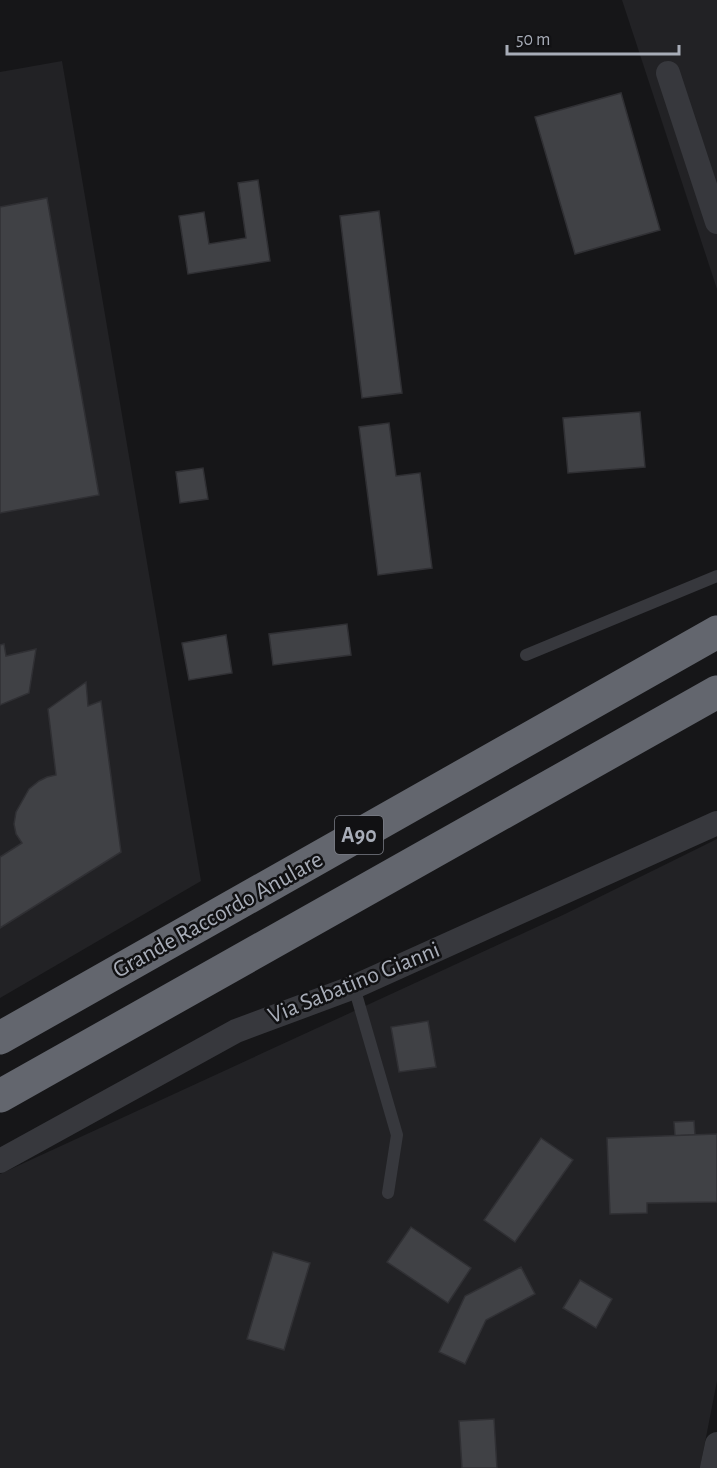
<svg xmlns="http://www.w3.org/2000/svg" width="717" height="1468" font-family="'Alegreya Sans',sans-serif">
  <style>
    .built { fill: #222225 }
    .building { fill: #404145; stroke: #303034; stroke-width: 1.5 }
    .lines { fill: none; stroke-linecap: round; stroke-linejoin: round }
    .service { stroke: #37383d; stroke-width: 12 }
    .minor { stroke: #37383d; stroke-width: 24 }
    .motorway { stroke: #63666e; stroke-width: 33 }
    .labels { text-anchor: middle; dominant-baseline: central; stroke-width: 5; stroke-linejoin: round; paint-order: stroke }
    .shield { fill: #111113; stroke: #7b7e86; stroke-width: 1.5 }
    .shield-label { font-size: 22px; font-weight: bold; fill: #a8adb8 }
    .street-label { font-size: 24px; fill: #a8adb8; stroke: #111113 }
  </style>
  <rect width="100%" height="100%" fill="#161618"/>
  <g class="built">
    <polygon points="622,0 717,0 717,289"/>
    <polygon points="62,61 201,881 0,998 0,72"/>
    <polygon points="717,839 717,1381 700,1468 0,1468 0,1174 565,914"/>
  </g>
  <g class="building">
    <polygon points="621,93 660,230 575,254 535,117"/>
    <polygon points="258,180 270,261 188,274 179,216 204,212 209,244 246,238 238,183"/>
    <polygon points="47,198 99,495 0,513 0,207"/>
    <polygon points="379,211 402,393 362,398 340,216"/>
    <polygon points="640,412 645,467 568,473 563,418"/>
    <polygon points="389,423 396,476 420,473 432,568 378,575 359,427"/>
    <polygon points="203,468 208,499 180,503 176,472"/>
    <polygon points="347,624 351,655 273,665 269,634"/>
    <polygon points="226,635 232,673 189,680 182,643"/>
    <polygon points="4,644 6,656 36,649 29,693 0,705 0,645"/>
    <polygon points="86,682 88,706 101,701 121,852 0,928 0,857 22,843 16,834 14,824 16,812 29,789 39,781 47,777 56,775 48,709"/>
    <polygon points="428,1021 436,1067 399,1072 391,1027"/>
    <polygon points="694,1121 695,1135 675,1136 674,1122"/>
    <polygon points="717,1134 717,1202 647,1203 647,1213 610,1214 607,1138"/>
    <polygon points="541,1138 573,1160 515,1242 484,1220"/>
    <polygon points="411,1227 471,1268 448,1303 387,1262"/>
    <polygon points="273,1252 310,1263 284,1350 247,1339"/>
    <polygon points="521,1267 535,1294 486,1320 465,1364 439,1352 465,1296"/>
    <polygon points="580,1280 612,1299 596,1328 563,1308"/>
    <polygon points="494,1419 497,1468 462,1468 459,1421"/>
  </g>
  <g class="lines">
    <g class="service">
      <polyline points="526,655 717,576"/>
      <polyline points="354,987 397,1135 388,1193"/>
    </g>
    <g class="minor">
      <polyline points="668,73 717,222"/>
      <polyline points="0,1161 236,1031 354,987 717,823"/>
      <polyline points="712,1468 717,1444"/>
    </g>
    <g class="motorway">
      <polyline points="0,1038 717,632"/>
      <polyline points="0,1096 717,692"/>
    </g>
  </g>
  <g class="labels">
    <rect class="shield" x="335" y="816" width="48" height="38" rx="4.5"/>
    <g class="shield-label">
      <text x="359" y="835">A90</text>
    </g>
    <g class="street-label">
      <text transform="translate(218 915) rotate(-29)">Grande Raccordo Anulare</text>
      <text transform="translate(354 983) rotate(-22)">Via Sabatino Gianni</text>
    </g>
  </g>
  <path d="M507 45v9h172v-9" fill="none" stroke="#a8adb8" stroke-width="3"/>
  <text x="516" y="45" font-size="18" fill="#a8adb8" stroke="#111113" stroke-width="4.5" paint-order="stroke">50 m</text>
</svg>
